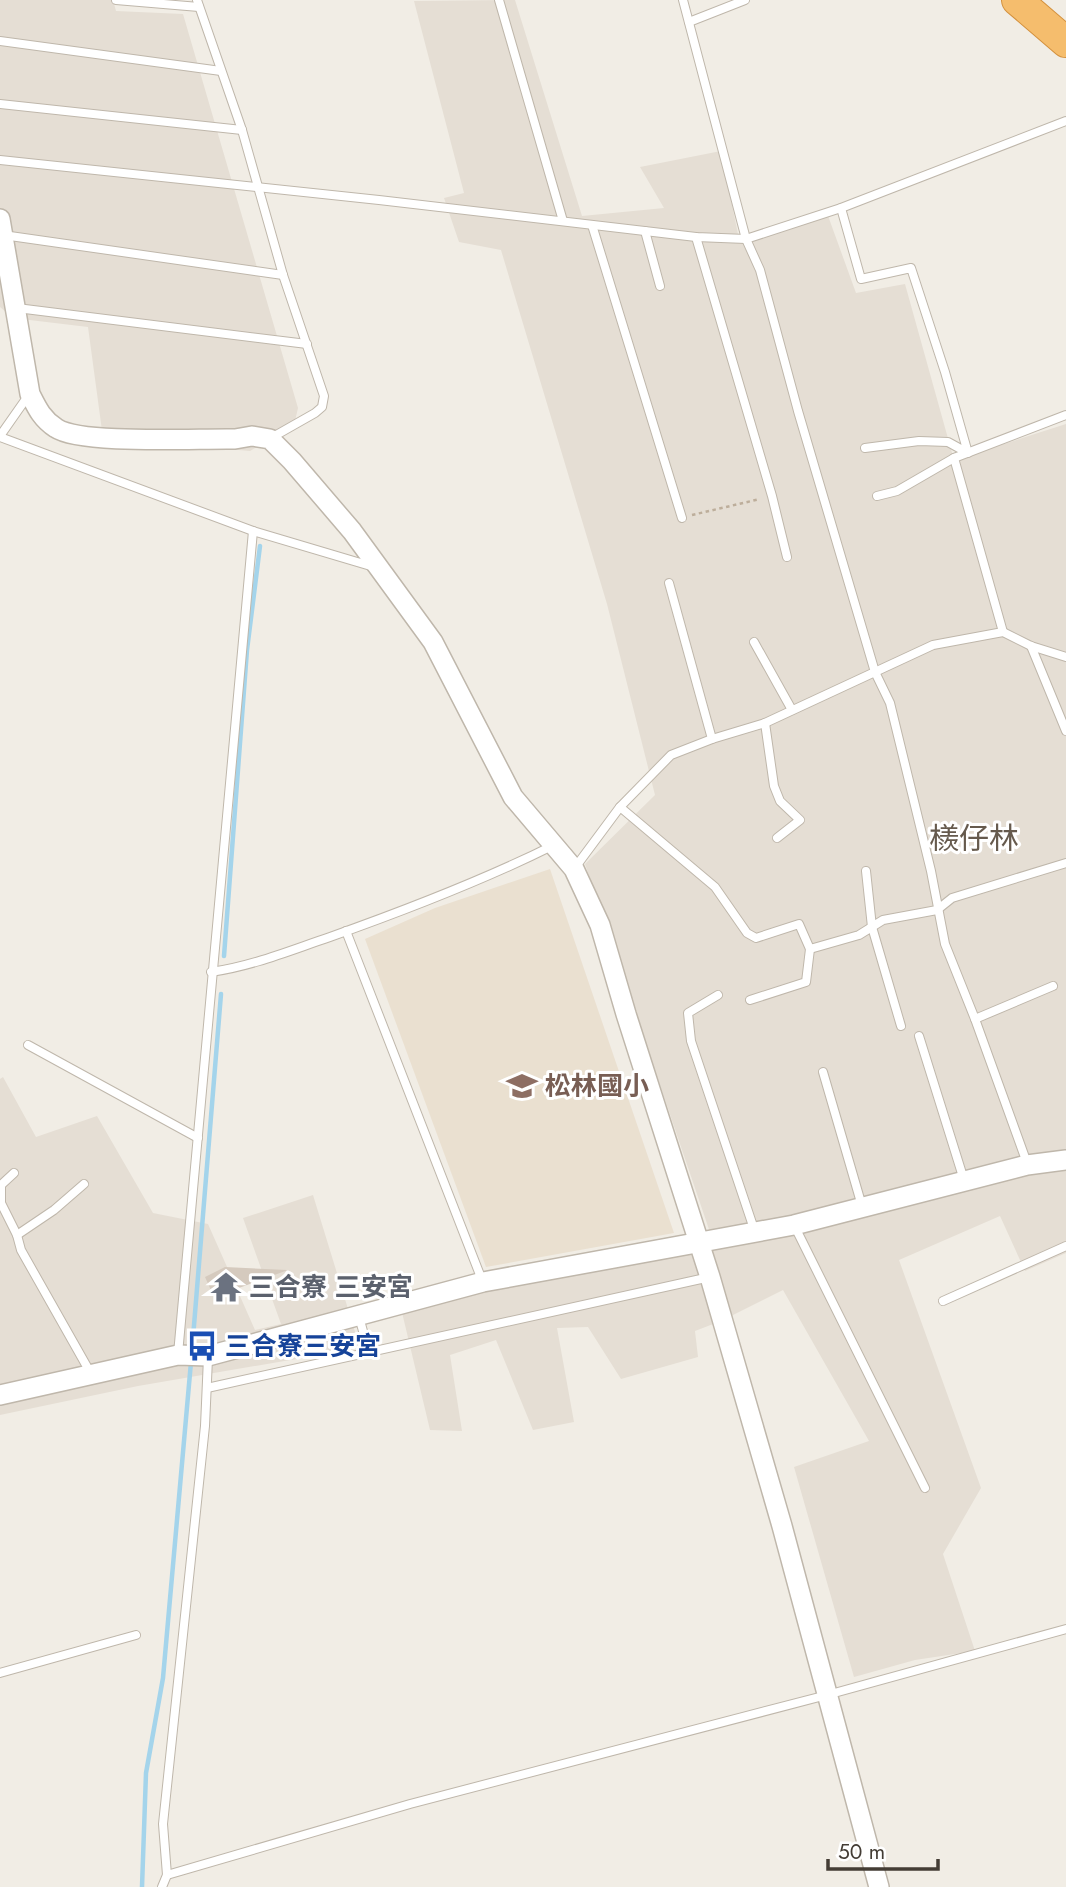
<svg xmlns="http://www.w3.org/2000/svg" width="1066" height="1887" font-family="Jost,'Noto Sans TC',sans-serif">
  <style>
    .residential { fill: #e5ded4 }
    .education { fill: #eae0d0 }
    .lines { fill: none; stroke-linecap: round; stroke-linejoin: round }
    .stream { stroke: #a4d4eb; stroke-width: 4.5 }
    .building { fill: #d5cabe }
    .service-casing { stroke: #bfb7ab; stroke-width: 10 }
    .tertiary-casing { stroke: #bfb7ab; stroke-width: 22 }
    .motorway-casing { stroke: #d3903d; stroke-width: 32 }
    .path { stroke: #bdae9b; stroke-width: 2.5; stroke-dasharray: 3.5 3.5; stroke-linecap: butt }
    .service { stroke: #fff; stroke-width: 8 }
    .tertiary { stroke: #fff; stroke-width: 19 }
    .motorway { stroke: #f5bd6d; stroke-width: 30 }
    .labels { text-anchor: middle; dominant-baseline: central; stroke-width: 6; stroke-linejoin: round; paint-order: stroke }
    .education-label { font-size: 26px; font-weight: bold; fill: #785e54; stroke: #fff; text-anchor: start }
    .worship-label { font-size: 26px; font-weight: bold; fill: #5b616d; stroke: #fff; text-anchor: start }
    .transit-label { font-size: 26px; font-weight: bold; fill: #164399; stroke: #fff; text-anchor: start }
    .quarter-label { font-size: 30px; fill: #665a4d; stroke: #fff }
  </style>
  <rect width="100%" height="100%" fill="#f1ede5"/>
  <g class="residential">
    <polygon points="0,0 113,0 116,11 183,14 298,408 294,425 250,451 103,438 88,327 13,318 0,307"/>
    <polygon points="515,0 582,216 664,208 640,167 721,151 739,239 827,213 856,293 905,284 954,460 1066,424 1066,1253 1025,1271 1000,1216 899,1260 981,1488 943,1554 975,1651 915,1660 854,1677 794,1467 869,1441 783,1290 721,1321 695,1331 698,1357 621,1379 588,1327 557,1328 574,1422 533,1430 496,1340 450,1355 462,1431 430,1430 400,1304 716,1250 585,864 655,795 607,604 501,250 459,242 444,198 464,193 414,1"/>
    <polygon points="3,1077 36,1137 97,1116 153,1213 208,1224 255,1330 281,1324 243,1218 313,1195 360,1348 138,1386 0,1415 0,1079"/>
  </g>
  <polygon class="education" points="550,869 674,1233 486,1267 365,939 435,908"/>
  <g class="lines">
    <g class="stream">
      <polyline points="224,956 247,650 260,546"/>
      <polyline points="192,1350 221,994"/>
      <polyline points="142,1887 146,1773 163,1678 191,1362"/>
    </g>
  </g>
  <polygon class="building" points="225,1267 287,1270 288,1270 214,1297 205,1277"/>
  <g class="lines">
    <g class="service-casing">
      <g id="service">
        <polyline points="116,0 199,7"/>
        <polyline points="197,0 242,130 283,275 324,396 322,407 315,413 271,438"/>
        <polyline points="499,0 563,221"/>
        <polyline points="683,0 746,239 760,270 798,411 875,672 890,703 931,871 945,944 975,1019 1027,1163"/>
        <polyline points="689,22 745,0"/>
        <polyline points="0,41 221,71"/>
        <polyline points="0,104 242,130"/>
        <polyline points="0,160 379,200 696,237 746,239 841,208 1066,121"/>
        <polyline points="841,208 861,279 911,268 945,372 968,453 948,442 919,441 865,448"/>
        <polyline points="592,225 682,518"/>
        <polyline points="645,231 660,286"/>
        <polyline points="3,235 283,275"/>
        <polyline points="696,237 772,496 787,557"/>
        <polyline points="17,308 307,344"/>
        <polyline points="0,436 28,396"/>
        <polyline points="0,437 253,531 374,567"/>
        <polyline points="877,496 897,491 954,458"/>
        <polyline points="669,583 712,739"/>
        <polyline points="1003,632 954,458 1066,415"/>
        <polyline points="754,642 792,710"/>
        <polyline points="1031,646 1066,731"/>
        <polyline points="765,723 774,786 780,801 800,820 777,838"/>
        <polyline points="620,807 715,887 747,933 756,938 799,924 810,949 859,935 883,920 937,910 952,898 1066,863"/>
        <polyline points="574,869 620,807 671,755 712,739 765,723 933,645 1003,632 1031,646 1066,657"/>
        <polyline points="866,871 872,927 901,1026"/>
        <polyline points="346,931 482,1280"/>
        <path d="M211,972C253,966 291,950 330,937C406,910 482,881 554,845"/>
        <polyline points="718,995 688,1013 691,1041 755,1232"/>
        <polyline points="750,1000 806,982 810,949"/>
        <polyline points="975,1019 1053,986"/>
        <polyline points="919,1036 964,1180"/>
        <polyline points="28,1045 198,1138"/>
        <polyline points="823,1072 862,1206"/>
        <polyline points="14,1173 1,1185 1,1203 17,1235 21,1250 90,1372"/>
        <polyline points="794,1225 925,1488"/>
        <polyline points="17,1235 54,1210 84,1184"/>
        <polyline points="943,1301 1066,1246"/>
        <polyline points="359,1317 369,1352"/>
        <polyline points="178,1354 253,531"/>
        <polyline points="207,1388 710,1277"/>
        <polyline points="0,1673 136,1635"/>
        <polyline points="167,1875 410,1804 827,1695 1066,1629"/>
        <polyline points="162,1887 167,1875 163,1824 205,1426 208,1358"/>
      </g>
    </g>
    <g class="tertiary-casing">
      <g id="tertiary">
        <path d="M0,219L30,394C37,408 42,419 56,428C81,445 199,438 235,439L252,436L270,439L292,461L352,531L433,642L513,797L574,869L600,925L626,1014L710,1277L782,1526L879,1887"/>
        <polyline points="0,1395 178,1355 208,1356 483,1282 794,1225 1027,1165 1066,1160"/>
      </g>
    </g>
    <g class="motorway-casing">
      <polyline id="motorway" points="1017,0 1066,42"/>
    </g>
    <polyline class="path" points="692,515 760,499"/>
    <use href="#service" class="service"/>
    <use href="#tertiary" class="tertiary"/>
    <use href="#motorway" class="motorway"/>
  </g>
  <defs>
    <g id="school-bare" transform="scale(2.415)"><path d="M0-5L7-2L0 1L-7-2ZM-4 1L0 2.5L4 1V4Q0 6-4 4Z" fill="#8d6e63" stroke="#fff" stroke-width="2.5" paint-order="stroke"/></g>
    <g id="temple-bare" transform="scale(2.415)"><path d="M0-6L5-2H3V0L6.5 2.5H4V6H1.5V3h-3V6H-4V2.5H-6.5L-3 0V-2H-5Z" fill="#6b7280" stroke="#fff" stroke-width="2.5" paint-order="stroke"/></g>
    <g id="bus-bare" transform="scale(2.415)"><path d="M-5-6H5V4H4V6H2V4H-2V6H-4V4H-5ZM-3.5-4V0h7V-4ZM-3.5 1.2v1.5H-2V1.2ZM2 1.2v1.5H3.5V1.2Z" fill="#1a4fb4" stroke="#fff" stroke-width="2.5" paint-order="stroke"/></g>
  </defs>
  <g fill-rule="evenodd">
    <use href="#school-bare" x="522" y="1086"/>
    <use href="#temple-bare" x="226" y="1287"/>
    <use href="#bus-bare" x="202" y="1346"/>
  </g>
  <g class="labels">
    <g class="education-label">
      <text x="545" y="1086">松林國小</text>
    </g>
    <g class="worship-label">
      <text x="249" y="1287">三合寮 三安宮</text>
    </g>
    <g class="transit-label">
      <text x="225" y="1346">三合寮三安宮</text>
    </g>
    <g class="quarter-label">
      <text x="974" y="838">檨仔林</text>
    </g>
  </g>
  <path d="M828 1859v10h110v-10" fill="none" stroke="#443d35" stroke-width="3.5"/>
  <text x="838" y="1859" font-size="21" fill="#443d35" stroke="#ffffff" stroke-width="5" paint-order="stroke">50 m</text>
</svg>
